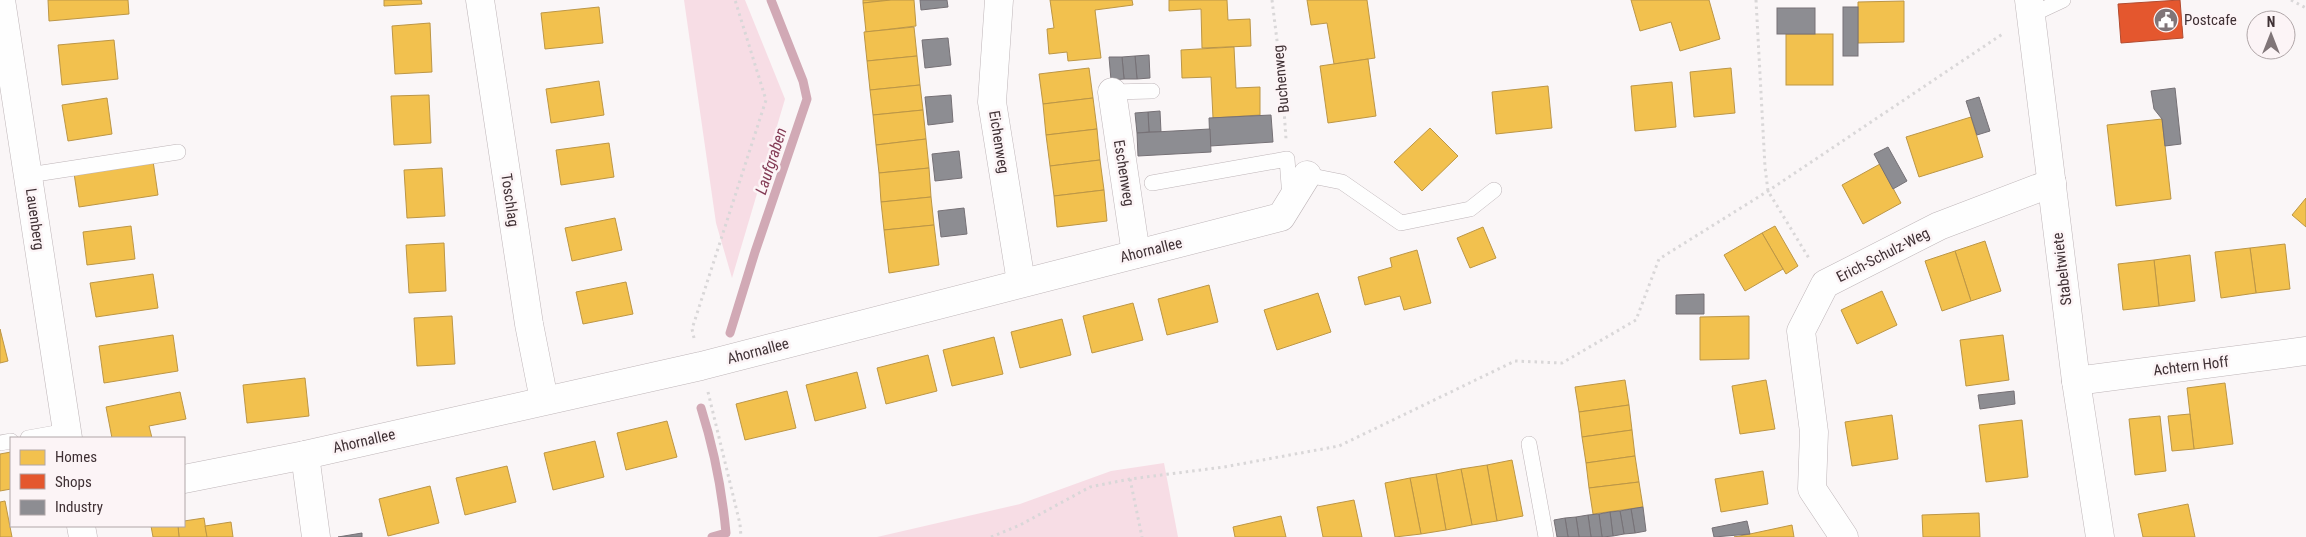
<svg xmlns="http://www.w3.org/2000/svg" width="2306" height="537" font-family="'Roboto Condensed',sans-serif">
  <style>
    .park { fill: #f7dde5 }
    .homes { fill: #f2c14e; stroke: #bc9646 }
    .shops { fill: #e4572e; stroke: #b24b30 }
    .industry { fill: #8d8d92; stroke: #767176 }
    .lines { fill: none; stroke-linecap: round; stroke-linejoin: round }
    .stream { stroke: #d1a9b5; stroke-width: 9 }
    .lane-casing { stroke: #beb5b8; stroke-width: 16 }
    .street-casing { stroke: #beb5b8; stroke-width: 29 }
    .path { stroke: #d9d7d8; stroke-width: 3; stroke-dasharray: 2.5 4; stroke-linecap: butt }
    .lane { stroke: #fefefe; stroke-width: 15 }
    .street { stroke: #fefefe; stroke-width: 28 }
    .labels { text-anchor: middle; dominant-baseline: central; stroke-width: 5; stroke-linejoin: round; paint-order: stroke }
    .poi-label { font-size: 15px; fill: #3f3034; stroke: #fcf4f6; text-anchor: start }
    .street-label { font-size: 15px; fill: #3f3034; stroke: #fcf4f6 }
    .water-label { font-size: 16px; font-style: italic; fill: #843c56; stroke: #fcf4f6 }
  </style>
  <rect width="100%" height="100%" fill="#faf6f7"/>
  <g class="park">
    <polygon points="684,0 745,0 785,99 732,278 716,223"/>
    <polygon points="1164,463 1178,537 877,537 1020,504 1111,471"/>
  </g>
  <g class="homes">
    <polygon points="48,0 128,0 129,14 49,21"/>
    <polygon points="384,0 421,0 422,4 384,6"/>
    <polygon points="863,0 891,0 863,3"/>
    <polygon points="891,0 914,0 916,26 866,32 863,3"/>
    <polygon points="1050,0 1132,0 1133,5 1095,10 1101,58 1068,61 1067,52 1049,54 1047,29 1054,28"/>
    <polygon points="1169,0 1227,0 1228,20 1250,19 1251,46 1202,48 1201,9 1169,11"/>
    <polygon points="1307,0 1367,0 1375,58 1334,64 1327,23 1311,25"/>
    <polygon points="1631,0 1709,0 1720,39 1680,51 1671,22 1640,31"/>
    <polygon points="1904,1 1904,42 1858,43 1858,2"/>
    <polygon points="599,7 603,43 545,49 541,13"/>
    <polygon points="430,23 432,72 395,74 392,26"/>
    <polygon points="914,27 917,56 867,61 864,32"/>
    <rect x="1786" y="34" width="47" height="51"/>
    <polygon points="114,40 118,79 62,85 58,45"/>
    <polygon points="1234,47 1236,88 1260,87 1260,115 1213,118 1211,77 1182,78 1181,50"/>
    <polygon points="917,56 920,85 870,90 867,61"/>
    <polygon points="1368,59 1376,116 1328,123 1320,66"/>
    <polygon points="1089,68 1093,98 1043,104 1039,74"/>
    <polygon points="1731,68 1735,113 1694,117 1690,72"/>
    <polygon points="599,81 604,115 551,123 546,89"/>
    <polygon points="1672,82 1676,127 1635,131 1631,86"/>
    <polygon points="920,85 923,110 873,115 870,90"/>
    <polygon points="1548,86 1552,128 1496,134 1492,92"/>
    <polygon points="429,95 431,143 394,145 391,96"/>
    <polygon points="107,98 112,134 68,141 62,105"/>
    <polygon points="1093,98 1097,129 1046,135 1043,104"/>
    <polygon points="923,110 926,139 876,145 873,115"/>
    <polygon points="1971,117 1983,157 1919,177 1906,137"/>
    <polygon points="2162,119 2171,199 2116,206 2107,125"/>
    <polygon points="1430,128 1458,156 1422,191 1394,162"/>
    <polygon points="1097,129 1100,160 1050,166 1046,135"/>
    <polygon points="926,139 929,168 879,173 876,145"/>
    <polygon points="609,143 614,177 561,185 556,150"/>
    <polygon points="1100,160 1104,190 1054,196 1050,166"/>
    <polygon points="153,161 158,195 79,207 74,173"/>
    <polygon points="1880,164 1901,203 1863,224 1842,185"/>
    <polygon points="442,168 445,216 407,218 404,170"/>
    <polygon points="929,168 931,197 881,202 879,173"/>
    <polygon points="1104,190 1107,221 1057,227 1054,196"/>
    <polygon points="931,197 934,225 884,230 881,202"/>
    <polygon points="2306,198 2306,227 2292,215"/>
    <polygon points="615,218 622,250 572,261 565,228"/>
    <polygon points="934,225 939,265 889,273 884,230"/>
    <polygon points="131,226 135,259 87,265 83,232"/>
    <polygon points="1775,226 1798,266 1786,274 1762,233"/>
    <polygon points="1483,227 1496,258 1470,268 1457,238"/>
    <polygon points="1762,233 1783,269 1745,291 1724,255"/>
    <polygon points="1985,241 2001,291 1971,301 1955,251"/>
    <polygon points="444,243 446,291 409,293 406,245"/>
    <polygon points="2285,244 2290,289 2256,293 2250,248"/>
    <polygon points="2250,248 2256,293 2221,298 2215,252"/>
    <polygon points="1417,250 1431,303 1404,310 1400,296 1365,305 1358,277 1392,267 1390,258"/>
    <polygon points="1955,251 1971,301 1942,311 1925,261"/>
    <polygon points="2190,255 2195,301 2159,306 2154,260"/>
    <polygon points="2154,260 2159,306 2123,310 2118,264"/>
    <polygon points="153,274 158,308 96,317 90,283"/>
    <polygon points="626,282 633,314 583,324 576,292"/>
    <polygon points="1209,285 1218,322 1167,335 1158,299"/>
    <polygon points="1882,291 1897,325 1857,344 1841,310"/>
    <polygon points="1318,293 1331,332 1277,350 1264,310"/>
    <polygon points="1133,303 1143,340 1092,353 1083,316"/>
    <polygon points="452,316 455,364 417,366 414,318"/>
    <polygon points="1749,316 1749,359 1700,360 1700,317"/>
    <polygon points="1062,319 1071,355 1020,368 1011,332"/>
    <polygon points="0,329 8,361 0,363"/>
    <polygon points="173,335 178,371 104,383 99,346"/>
    <polygon points="2003,335 2009,380 1966,386 1960,340"/>
    <polygon points="994,337 1003,374 952,386 943,350"/>
    <polygon points="928,355 937,391 886,404 877,368"/>
    <polygon points="857,372 866,408 815,421 806,385"/>
    <polygon points="305,378 309,416 247,423 243,385"/>
    <polygon points="1625,380 1629,405 1579,412 1575,387"/>
    <polygon points="1766,380 1775,429 1740,434 1732,386"/>
    <polygon points="2225,383 2233,444 2194,449 2187,388"/>
    <polygon points="787,391 796,428 745,440 736,404"/>
    <polygon points="180,392 186,419 149,426 152,438 112,438 106,407"/>
    <polygon points="1629,405 1632,430 1582,437 1579,412"/>
    <polygon points="2190,414 2194,449 2172,451 2168,416"/>
    <polygon points="1892,415 1898,459 1852,466 1845,422"/>
    <polygon points="2160,416 2166,471 2135,475 2129,419"/>
    <polygon points="2022,420 2028,477 1986,482 1979,425"/>
    <polygon points="667,421 677,457 626,470 617,433"/>
    <polygon points="1632,430 1635,456 1586,463 1582,437"/>
    <polygon points="595,441 604,477 553,490 544,453"/>
    <polygon points="11,452 11,489 0,491 0,454"/>
    <polygon points="1635,456 1639,482 1589,488 1586,463"/>
    <polygon points="1512,460 1523,516 1497,521 1487,465"/>
    <polygon points="1487,465 1497,521 1472,525 1461,469"/>
    <polygon points="507,466 516,502 465,515 456,478"/>
    <polygon points="1461,469 1472,525 1446,530 1436,474"/>
    <polygon points="1763,471 1768,504 1721,512 1715,479"/>
    <polygon points="1436,474 1446,530 1421,534 1410,478"/>
    <polygon points="1410,478 1421,534 1395,537 1385,483"/>
    <polygon points="1639,482 1643,507 1593,514 1589,488"/>
    <polygon points="430,486 439,523 388,536 379,499"/>
    <polygon points="1354,500 1362,537 1323,537 1317,507"/>
    <polygon points="5,501 12,537 0,537 0,502"/>
    <polygon points="2188,504 2195,537 2143,537 2138,514"/>
    <polygon points="1979,513 1980,537 1923,537 1922,515"/>
    <polygon points="1281,516 1286,537 1235,537 1233,527"/>
    <polygon points="204,518 207,537 179,537 178,526 184,526 184,521"/>
    <polygon points="231,522 233,537 207,537 205,526"/>
    <polygon points="1792,525 1794,537 1734,537 1750,534"/>
    <polygon points="151,526 178,526 179,537 153,537"/>
  </g>
  <polygon class="shops" points="2180,0 2183,38 2121,43 2118,4"/>
  <g class="industry">
    <polygon points="920,0 947,0 948,7 921,10"/>
    <rect x="1843" y="7" width="15" height="49"/>
    <rect x="1777" y="8" width="38" height="26"/>
    <polygon points="948,38 951,65 925,68 922,40"/>
    <polygon points="1149,55 1150,78 1137,79 1135,56"/>
    <polygon points="1135,56 1137,79 1124,79 1122,57"/>
    <polygon points="1109,57 1122,57 1124,79 1111,80"/>
    <polygon points="2175,88 2181,144 2165,146 2162,119 2154,109 2151,91"/>
    <polygon points="951,95 953,122 928,125 925,97"/>
    <polygon points="1979,97 1990,131 1977,135 1966,101"/>
    <polygon points="1160,111 1161,132 1149,132 1148,112"/>
    <polygon points="1148,112 1149,132 1137,133 1135,113"/>
    <polygon points="1271,115 1273,142 1210,146 1209,118"/>
    <polygon points="1210,129 1211,152 1138,156 1137,133"/>
    <polygon points="1888,147 1907,181 1893,189 1874,154"/>
    <polygon points="959,151 962,178 935,181 932,154"/>
    <polygon points="964,208 967,234 941,237 938,211"/>
    <polygon points="1704,294 1704,314 1676,314 1676,295"/>
    <polygon points="2014,391 2015,404 1980,409 1978,395"/>
    <polygon points="1643,507 1646,531 1635,533 1631,509"/>
    <polygon points="1631,509 1635,533 1624,534 1620,511"/>
    <polygon points="1620,511 1624,534 1613,536 1610,512"/>
    <polygon points="1610,512 1613,536 1602,537 1599,514"/>
    <polygon points="1599,514 1602,537 1591,537 1588,515"/>
    <polygon points="1588,515 1591,537 1579,537 1576,517"/>
    <polygon points="1576,517 1579,537 1568,537 1565,518"/>
    <polygon points="1565,518 1568,537 1557,537 1554,520"/>
    <polygon points="1747,521 1750,534 1714,537 1712,528"/>
    <polygon points="362,533 362,537 338,537"/>
  </g>
  <g class="lines">
    <g class="stream">
      <polyline points="730,333 755,252 807,99 803,81 771,0"/>
      <path d="M701,408C714,449 722,490 726,533L712,537"/>
    </g>
    <g class="lane-casing">
      <g id="lane">
        <polyline points="2031,15 2063,0"/>
        <polyline points="1112,92 1152,91"/>
        <polyline points="29,175 178,152"/>
        <polyline points="1307,175 1342,182 1401,223 1470,209 1494,190"/>
        <polyline points="1152,183 1287,159 1290,198"/>
        <polyline points="28,438 67,431"/>
        <polyline points="0,443 11,441"/>
        <polyline points="1529,444 1546,537"/>
      </g>
    </g>
    <g class="street-casing">
      <g id="street">
        <polyline points="1,0 68,438"/>
        <polyline points="480,0 529,324 544,400"/>
        <polyline points="999,0 992,102 1021,282"/>
        <polyline points="2029,0 2076,381 2100,537"/>
        <polyline points="1112,92 1136,254"/>
        <polyline points="2076,381 2306,351"/>
        <polyline points="305,455 316,537"/>
        <polyline points="184,479 305,455 701,366 1281,217 1307,175"/>
        <polyline points="81,526 83,537"/>
        <polyline points="1844,537 1812,489 1814,432 1801,331 1825,284 1939,226 2052,183"/>
      </g>
    </g>
    <g class="path">
      <polyline points="1272,0 1282,81 1286,139"/>
      <polyline points="1756,0 1765,167 1768,191 1810,260"/>
      <polyline points="2291,0 2306,8"/>
      <polyline points="694,338 692,329 766,100 735,0"/>
      <polyline points="708,392 740,524 741,537"/>
      <polyline points="1130,479 1142,537"/>
      <polyline points="991,537 1020,525 1090,487 1130,479 1224,467 1339,446 1515,361 1562,363 1636,320 1659,259 1768,191 2004,33"/>
    </g>
    <use href="#lane" class="lane"/>
    <use href="#street" class="street"/>
  </g>
  <defs>
    <g id="civic-disc" transform="scale(1.25)"><circle r="9.5" fill="#807578" stroke="#fcf4f6"/><path d="M-.6-6.5H3V-4.5H.6V-3L4-1V1h2V6H-6V1h2V-1L-.6-3ZM-1.2 2.5V6h2.4V2.5Z" fill="#fff"/></g>
  </defs>
  <g fill-rule="evenodd">
    <use href="#civic-disc" x="2166" y="20"/>
  </g>
  <g class="labels">
    <g class="poi-label">
      <text x="2184" y="20">Postcafe</text>
    </g>
    <g class="street-label">
      <text transform="translate(1281 79) rotate(-95)">Buchenweg</text>
      <text transform="translate(999 142) rotate(81)">Eichenweg</text>
      <text transform="translate(1124 173) rotate(81)">Eschenweg</text>
      <text transform="translate(510 200) rotate(82)">Toschlag</text>
      <text transform="translate(35 219) rotate(82)">Lauenberg</text>
      <text transform="translate(1151 250) rotate(-14)">Ahornallee</text>
      <text transform="translate(1883 255) rotate(-27)">Erich-Schulz-Weg</text>
      <text transform="translate(2062 269) rotate(-97)">Stabeltwiete</text>
      <text transform="translate(758 351) rotate(-15)">Ahornallee</text>
      <text transform="translate(2191 366) rotate(-7)">Achtern Hoff</text>
      <text transform="translate(364 441) rotate(-13)">Ahornallee</text>
    </g>
    <g class="water-label">
      <text transform="translate(771 161) rotate(-72)">Laufgraben</text>
    </g>
  </g>
  <rect x="10" y="437" width="175" height="90" fill="#fcf4f6" stroke="#b0a6a8"/>
  <rect x="20" y="450" width="25" height="15" fill="#f2c14e" stroke="#b0a6a8"/>
  <text x="55" y="462" font-size="15" fill="#3f3034">Homes</text>
  <rect x="20" y="474" width="25" height="15" fill="#e4572e" stroke="#b0a6a8"/>
  <text x="55" y="487" font-size="15" fill="#3f3034">Shops</text>
  <rect x="20" y="500" width="25" height="15" fill="#8d8d92" stroke="#b0a6a8"/>
  <text x="55" y="512" font-size="15" fill="#3f3034">Industry</text>
  <g transform="translate(2271 35)"><circle r="24" fill="#fcf4f6" stroke="#b0a6a8"/>
  <path d="M0-4L9 19L0 12L-9 19Z" fill="#807578"/>
  <text y="-8" font-size="14" font-weight="bold" text-anchor="middle" fill="#3f3034">N</text>
  </g>
</svg>
